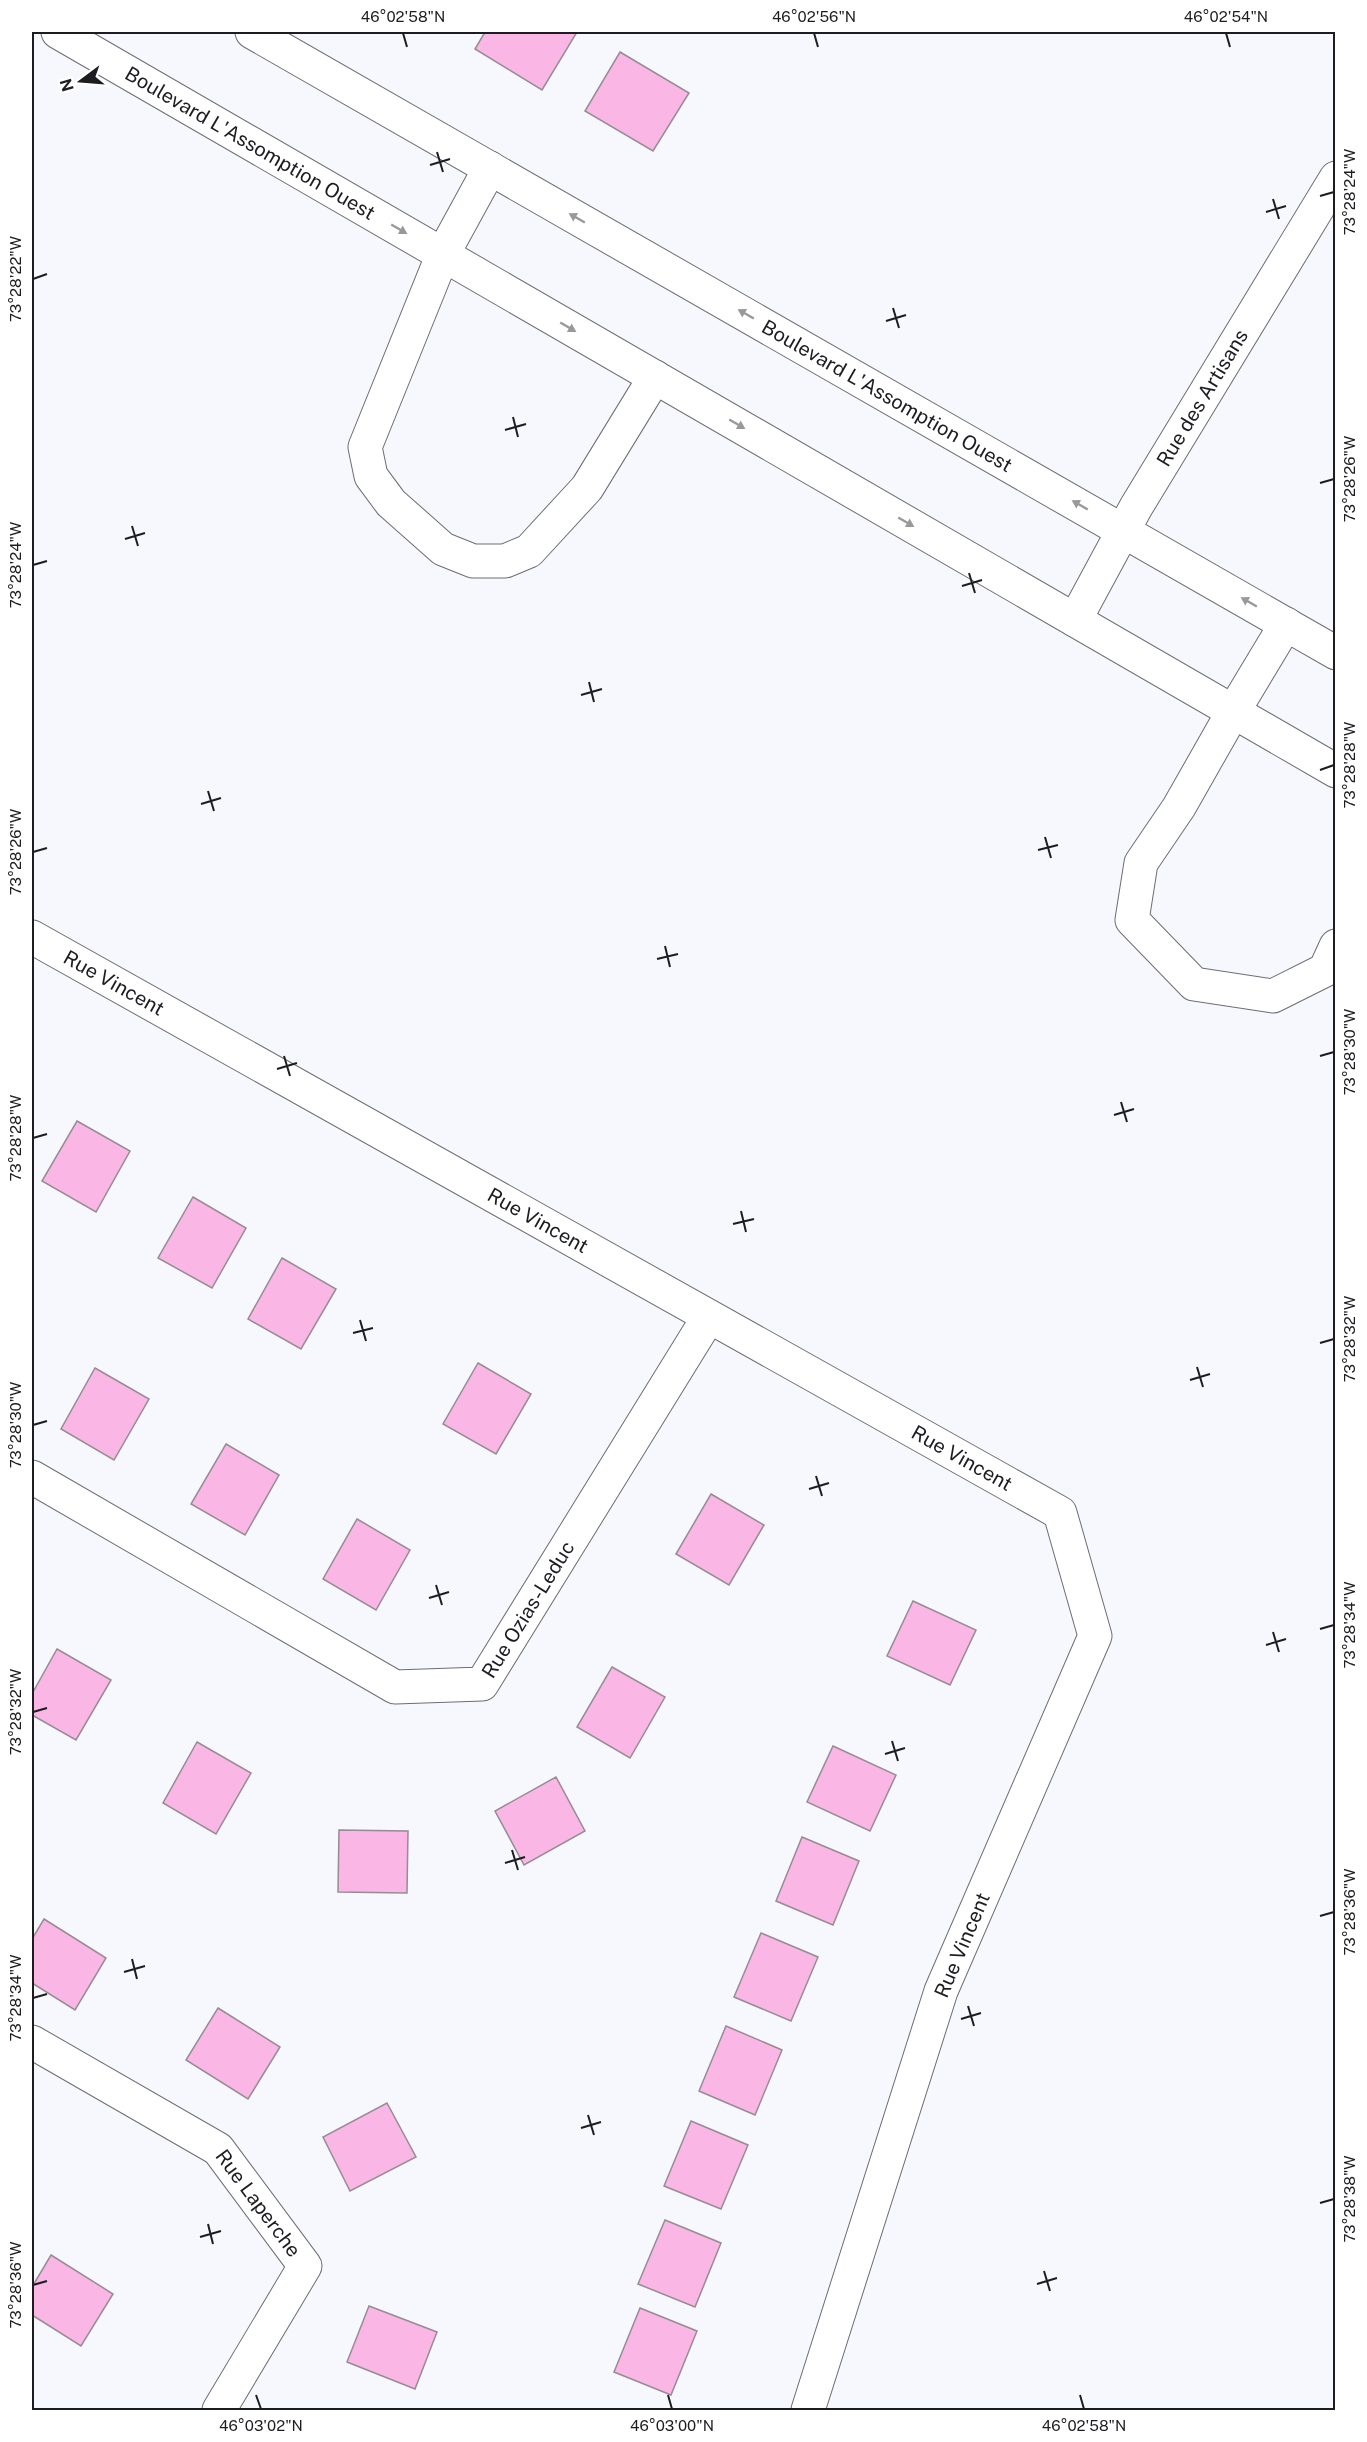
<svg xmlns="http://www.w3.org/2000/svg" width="1367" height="2442" font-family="'Public Sans',sans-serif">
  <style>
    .building { fill: #fab6e5; stroke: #968c92; stroke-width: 1.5 }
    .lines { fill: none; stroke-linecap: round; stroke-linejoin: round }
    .street-casing { stroke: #6d6d76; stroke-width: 35 }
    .secondary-casing { stroke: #6d6d76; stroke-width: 35 }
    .street { stroke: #fff; stroke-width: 33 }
    .secondary { stroke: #fff; stroke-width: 33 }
    .oneway { fill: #99999b }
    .ticks { fill: none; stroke: #1d1d21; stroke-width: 2 }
    .labels { text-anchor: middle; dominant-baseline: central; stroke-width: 4.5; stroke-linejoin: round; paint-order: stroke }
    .street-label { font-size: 20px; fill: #1d1d21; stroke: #fff }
    .neatline { fill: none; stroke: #1d1d21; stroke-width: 2 }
    .ticks-label { font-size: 15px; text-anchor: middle; fill: #1d1d21 }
  </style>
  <rect width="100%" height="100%" fill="#f7f7fe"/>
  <g class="building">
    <polygon points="485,32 577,32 542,90 475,49"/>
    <polygon points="620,52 689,93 653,151 585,111"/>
    <polygon points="77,1121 130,1151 96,1212 42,1181"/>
    <polygon points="193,1197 246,1228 212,1288 158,1258"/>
    <polygon points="282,1258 336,1289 301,1349 248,1319"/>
    <polygon points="478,1363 531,1394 496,1454 443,1424"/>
    <polygon points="95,1368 149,1399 114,1460 61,1429"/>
    <polygon points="226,1444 279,1475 245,1535 191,1504"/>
    <polygon points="711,1494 764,1525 729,1585 676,1554"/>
    <polygon points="357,1519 410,1550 376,1610 323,1579"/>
    <polygon points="913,1601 976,1630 950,1685 887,1656"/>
    <polygon points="57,1649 111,1680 76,1740 32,1715 32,1694"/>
    <polygon points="612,1667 665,1697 630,1758 577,1727"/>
    <polygon points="197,1742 251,1773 216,1834 163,1803"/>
    <polygon points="833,1746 896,1775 870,1831 807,1802"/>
    <polygon points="556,1777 585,1831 524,1865 495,1811"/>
    <polygon points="339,1830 408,1831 407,1893 338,1892"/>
    <polygon points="802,1837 859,1861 833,1925 776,1901"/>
    <polygon points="44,1919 106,1958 75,2010 32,1983 32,1939"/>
    <polygon points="761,1933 818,1957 791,2021 734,1997"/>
    <polygon points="218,2008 280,2047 248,2099 186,2060"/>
    <polygon points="726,2026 782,2050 755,2115 699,2091"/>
    <polygon points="387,2103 416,2157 350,2191 323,2137"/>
    <polygon points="691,2121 748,2145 721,2209 664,2186"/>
    <polygon points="665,2220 721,2243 695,2307 638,2284"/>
    <polygon points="51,2255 113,2294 81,2346 32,2315 32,2287"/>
    <polygon points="369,2306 437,2332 415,2389 347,2362"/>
    <polygon points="640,2308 697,2331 671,2395 614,2372"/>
  </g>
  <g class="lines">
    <g class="street-casing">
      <g id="street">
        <polyline points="490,168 443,254 365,447 371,476 391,503 443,549 473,561 505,561 529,551 587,488 655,377"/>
        <path id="s1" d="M1075,620L1136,507L1336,178"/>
        <polyline points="1286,624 1233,712 1179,807 1141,863 1132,920 1194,984 1273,996 1325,970 1336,946"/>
        <path id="s2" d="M32,937L1060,1513L1095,1636L941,1991L808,2410"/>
        <path id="s3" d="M32,1477L395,1687L482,1684L708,1318"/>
        <path id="s4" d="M32,2042L218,2149L305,2266L219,2410"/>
      </g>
    </g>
    <g class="secondary-casing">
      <g id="secondary">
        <path id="s5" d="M58,32L1336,771"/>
        <path id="s6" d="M252,32L1336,653"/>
      </g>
    </g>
    <use href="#street" class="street"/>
    <use href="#secondary" class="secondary"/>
  </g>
  <defs><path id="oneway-solid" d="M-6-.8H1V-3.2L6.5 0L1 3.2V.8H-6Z" transform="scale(1.5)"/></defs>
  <g class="oneway">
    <use href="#oneway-solid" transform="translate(577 218) rotate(-150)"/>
    <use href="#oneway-solid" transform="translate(399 229) rotate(30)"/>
    <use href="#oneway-solid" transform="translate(746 314) rotate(-150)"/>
    <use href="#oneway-solid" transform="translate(568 327) rotate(30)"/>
    <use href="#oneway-solid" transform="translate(737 424) rotate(30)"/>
    <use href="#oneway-solid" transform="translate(1080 505) rotate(-150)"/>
    <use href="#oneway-solid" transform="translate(906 522) rotate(30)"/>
    <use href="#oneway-solid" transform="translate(1249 602) rotate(-150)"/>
  </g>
  <path class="ticks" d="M403,33L407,47M814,33L818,47M1226,33L1230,47M437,152L443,172M430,165L450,159M1320,196L1334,192M1273,199L1279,219M1266,212L1286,206M33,279L47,274M893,308L899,328M886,321L906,315M513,417L518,437M505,430L526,424M1320,483L1334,479M132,526L138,546M125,539L145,533M33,565L47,561M969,573L975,593M962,586L982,580M589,682L594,702M581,695L602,689M1320,770L1334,765M208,791L214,811M201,804L221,798M1045,837L1051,858M1038,850L1058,845M33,852L47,848M665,946L670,967M657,959L678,954M284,1056L290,1076M1320,1056L1334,1052M277,1069L297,1063M1121,1102L1127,1122M1114,1115L1134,1109M33,1138L47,1134M741,1211L746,1232M733,1224L754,1219M360,1320L366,1341M353,1333L373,1328M1320,1343L1334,1339M1197,1367L1203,1387M1190,1380L1210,1374M33,1425L47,1421M816,1476L822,1496M809,1489L829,1483M436,1585L442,1605M429,1598L449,1592M1320,1629L1334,1625M1273,1632L1279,1652M1266,1645L1286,1639M33,1712L47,1708M892,1741L898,1761M885,1754L905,1748M512,1850L518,1870M505,1863L525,1857M1320,1916L1334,1912M132,1959L137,1979M124,1972L145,1966M33,1998L47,1994M968,2006L974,2026M961,2019L981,2013M588,2115L594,2135M581,2128L601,2122M1320,2203L1334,2199M208,2224L213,2244M200,2237L221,2231M1044,2271L1050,2291M1037,2284L1057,2278M33,2285L47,2281M256,2395L261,2409M668,2395L672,2409M1080,2395L1084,2409"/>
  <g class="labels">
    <g class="street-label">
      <text stroke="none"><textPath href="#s5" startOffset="222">Boulevard L'Assomption Ouest</textPath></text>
      <text stroke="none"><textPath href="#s6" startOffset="732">Boulevard L'Assomption Ouest</textPath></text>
      <text stroke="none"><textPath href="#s1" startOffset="256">Rue des Artisans</textPath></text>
      <text stroke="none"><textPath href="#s2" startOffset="94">Rue Vincent</textPath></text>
      <text stroke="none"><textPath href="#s2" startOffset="580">Rue Vincent</textPath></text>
      <text stroke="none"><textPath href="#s2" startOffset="1066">Rue Vincent</textPath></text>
      <text stroke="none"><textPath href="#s3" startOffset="594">Rue Ozias-Leduc</textPath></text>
      <text transform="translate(962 1945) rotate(-67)">Rue Vincent</text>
      <text stroke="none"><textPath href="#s4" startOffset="282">Rue Laperche</textPath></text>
    </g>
  </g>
  <rect width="1367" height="2442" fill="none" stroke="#ffffff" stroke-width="66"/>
  <g transform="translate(81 81) rotate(254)" stroke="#ffffff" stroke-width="4.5" paint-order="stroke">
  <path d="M0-4.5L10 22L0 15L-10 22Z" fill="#1d1d21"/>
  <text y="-9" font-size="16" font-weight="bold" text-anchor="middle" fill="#1d1d21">N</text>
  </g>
  <rect x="33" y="33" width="1301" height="2376" class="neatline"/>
  <g class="ticks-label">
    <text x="403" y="22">46°02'58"N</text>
    <text x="814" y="22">46°02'56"N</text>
    <text x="1226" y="22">46°02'54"N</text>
    <text transform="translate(1350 192) rotate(-90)" y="5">73°28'24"W</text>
    <text transform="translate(16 279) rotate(-90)" y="5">73°28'22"W</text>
    <text transform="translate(1350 479) rotate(-90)" y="5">73°28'26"W</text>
    <text transform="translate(16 565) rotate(-90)" y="5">73°28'24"W</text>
    <text transform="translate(1350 765) rotate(-90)" y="5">73°28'28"W</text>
    <text transform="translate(16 852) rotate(-90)" y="5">73°28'26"W</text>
    <text transform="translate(1350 1052) rotate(-90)" y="5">73°28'30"W</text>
    <text transform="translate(16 1138) rotate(-90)" y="5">73°28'28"W</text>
    <text transform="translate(1350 1339) rotate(-90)" y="5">73°28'32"W</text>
    <text transform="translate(16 1425) rotate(-90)" y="5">73°28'30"W</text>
    <text transform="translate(1350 1625) rotate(-90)" y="5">73°28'34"W</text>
    <text transform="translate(16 1712) rotate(-90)" y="5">73°28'32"W</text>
    <text transform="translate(1350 1912) rotate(-90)" y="5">73°28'36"W</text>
    <text transform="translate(16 1998) rotate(-90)" y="5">73°28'34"W</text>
    <text transform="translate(1350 2199) rotate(-90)" y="5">73°28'38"W</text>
    <text transform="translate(16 2285) rotate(-90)" y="5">73°28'36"W</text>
    <text x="261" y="2431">46°03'02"N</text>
    <text x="672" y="2431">46°03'00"N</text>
    <text x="1084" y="2431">46°02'58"N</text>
  </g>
</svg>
